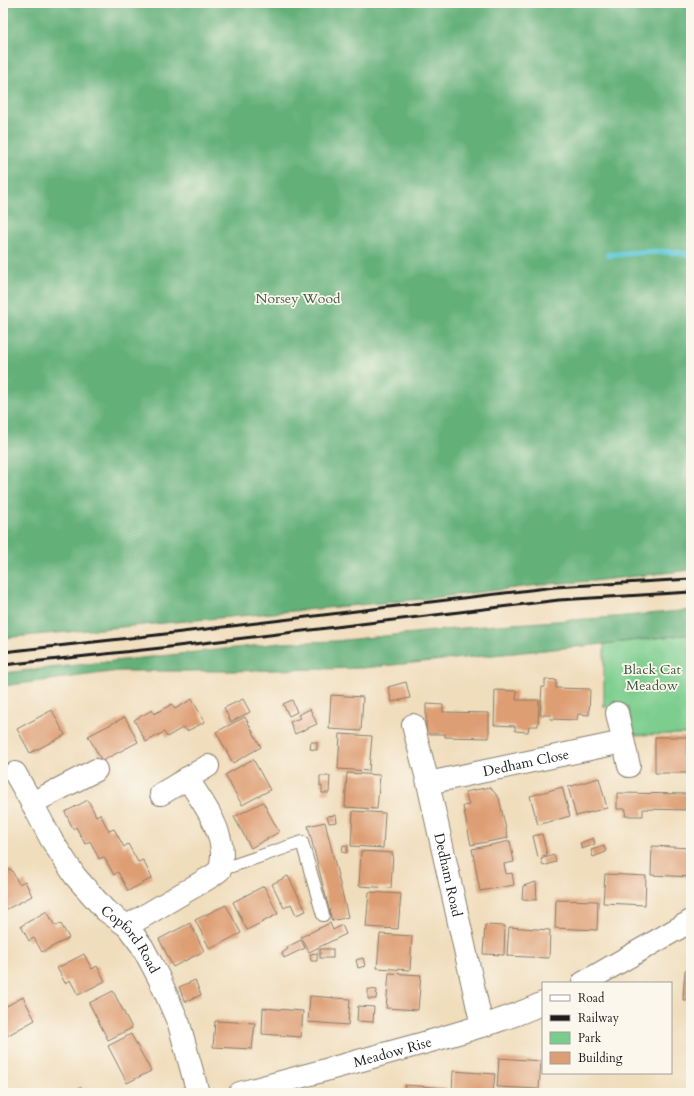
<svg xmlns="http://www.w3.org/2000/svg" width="694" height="1096" font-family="Cardo,serif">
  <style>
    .green { fill: #7bcd8e; stroke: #4c7455 }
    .forest { fill: #64b079; stroke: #40664a }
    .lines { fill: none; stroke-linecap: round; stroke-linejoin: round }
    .stream { stroke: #5ec8d8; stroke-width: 6 }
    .building { fill: #de9e73 }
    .lane-casing { stroke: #867c6c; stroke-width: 14 }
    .street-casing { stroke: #867c6c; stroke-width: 24 }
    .lane { stroke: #fff; stroke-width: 12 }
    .street { stroke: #fff; stroke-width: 22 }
    .rail { stroke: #1c1c1c; stroke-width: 3 }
    .labels { text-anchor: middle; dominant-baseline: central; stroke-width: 3.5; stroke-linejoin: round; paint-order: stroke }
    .park-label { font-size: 14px; fill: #3d5a44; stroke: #fbf7ec }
    .street-label { font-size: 14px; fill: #1c1c1c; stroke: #fbf7ec }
  </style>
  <rect width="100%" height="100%" fill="#fbf7ec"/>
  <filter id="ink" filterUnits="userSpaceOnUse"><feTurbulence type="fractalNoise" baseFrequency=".025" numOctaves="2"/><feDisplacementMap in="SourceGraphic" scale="8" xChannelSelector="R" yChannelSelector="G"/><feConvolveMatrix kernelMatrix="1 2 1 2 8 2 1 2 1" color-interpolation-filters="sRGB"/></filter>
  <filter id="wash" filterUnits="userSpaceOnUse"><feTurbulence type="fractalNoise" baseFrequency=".012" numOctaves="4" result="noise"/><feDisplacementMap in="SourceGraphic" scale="16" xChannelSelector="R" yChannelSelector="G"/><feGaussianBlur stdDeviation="0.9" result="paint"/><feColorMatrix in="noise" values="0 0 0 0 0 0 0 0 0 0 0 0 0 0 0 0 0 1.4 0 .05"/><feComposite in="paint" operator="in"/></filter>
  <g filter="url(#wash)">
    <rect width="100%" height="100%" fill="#f0ddbc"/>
    <polygon class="green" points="691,634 691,734 634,735 628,707 604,707 604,644"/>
    <g class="forest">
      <polygon points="3,3 691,3 691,570 593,581 548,584 423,599 3,638"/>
      <polygon points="691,610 691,634 604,644 363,668 233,671 119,671 3,686 3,673 280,643 335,641 483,626 614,617"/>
    </g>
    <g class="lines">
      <path class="stream" d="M608,255C635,253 664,249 691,255"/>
    </g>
    <g id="blocks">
      <g class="building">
        <polygon points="545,679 556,680 556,688 590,689 589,715 578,714 577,720 550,719 551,715 540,715 542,687 545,687"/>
        <polygon points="406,682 410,698 392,702 388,687"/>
        <polygon points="495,690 517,691 516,700 539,700 538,726 529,726 528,732 515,731 515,726 494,725"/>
        <polygon points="331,695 363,697 361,731 329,729"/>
        <polygon points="192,699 205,722 187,731 184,727 167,737 164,732 146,742 134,720 152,710 154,714 172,704 175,709"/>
        <polygon points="243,699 250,712 231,722 224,708"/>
        <polygon points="292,700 297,712 289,716 283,704"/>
        <polygon points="426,704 443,705 443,712 489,713 489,738 445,737 445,734 426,734"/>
        <polygon points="310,709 317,724 295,734 290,722 300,718 298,715"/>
        <polygon points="52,710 65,735 30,753 17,729"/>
        <polygon points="125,717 138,742 102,761 88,736"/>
        <polygon points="245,717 261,747 233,763 216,732"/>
        <polygon points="340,734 372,736 369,771 338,769"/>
        <polygon points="655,737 687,737 687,754 691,754 691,773 655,773"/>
        <polygon points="311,742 317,742 317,750 310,749"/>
        <polygon points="253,759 270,790 242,805 225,775"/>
        <polygon points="347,773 380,775 377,809 345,807"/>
        <polygon points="320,776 330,776 329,793 322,793 322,786 320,786"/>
        <polygon points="599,778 607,808 576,816 568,787"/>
        <polygon points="490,787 499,798 508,838 471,845 463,806 469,805 465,792"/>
        <polygon points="562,787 570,816 538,825 530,796"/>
        <polygon points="617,793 691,794 691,810 643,809 643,816 625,816 626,809 617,809"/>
        <polygon points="88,800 96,816 100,814 109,831 114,829 124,847 128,844 138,862 143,860 152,878 128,891 118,872 114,875 104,857 99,859 90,841 85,844 76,827 73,829 65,812"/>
        <polygon points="263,802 279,832 251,848 234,817"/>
        <polygon points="353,811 385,813 383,848 351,846"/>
        <polygon points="336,815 337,822 329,823 327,816"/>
        <polygon points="325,822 348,917 332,921 308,826"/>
        <polygon points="542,834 547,855 538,857 533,836"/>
        <polygon points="593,838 595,844 582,849 580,843"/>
        <polygon points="510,841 514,862 504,864 506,874 512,873 514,885 480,891 472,849"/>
        <polygon points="343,845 348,846 347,853 342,852"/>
        <polygon points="604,846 606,852 593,857 591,850"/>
        <polygon points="652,846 691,848 691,877 651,875"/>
        <polygon points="361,851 393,853 391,888 359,886"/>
        <polygon points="554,855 556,862 543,866 541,859"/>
        <polygon points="11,869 19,884 25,881 32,896 5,910 3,905 3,873"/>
        <polygon points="605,874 646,876 645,905 603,903"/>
        <polygon points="288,876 306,911 296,915 291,904 284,908 272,884"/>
        <polygon points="536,882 537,900 522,899 523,886"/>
        <polygon points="264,886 278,914 247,930 233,902"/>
        <polygon points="369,892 401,894 398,929 366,927"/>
        <polygon points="556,900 598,901 597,930 555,928"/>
        <polygon points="226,905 241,933 210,949 195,920"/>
        <polygon points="47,911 55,926 61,924 69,938 42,952 34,938 29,941 21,926"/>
        <polygon points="190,923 204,951 173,967 159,939"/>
        <polygon points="330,923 333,930 342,925 346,934 309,952 301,937"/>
        <polygon points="485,925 505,926 504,955 483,954"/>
        <polygon points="509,927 550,930 549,958 507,956"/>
        <polygon points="380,934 412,936 410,970 377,968"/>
        <polygon points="301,940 305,948 284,958 282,953 288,949 287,947"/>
        <rect x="320" y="949" width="13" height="9"/>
        <polygon points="317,953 317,961 311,961 310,954"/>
        <polygon points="84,954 92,969 97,966 105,981 78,995 70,980 65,983 57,968"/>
        <polygon points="363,958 365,966 358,968 356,960"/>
        <polygon points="685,970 691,970 691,1000 683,1000"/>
        <polygon points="389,973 421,975 418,1010 386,1008"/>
        <polygon points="195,980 201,995 185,1002 179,987"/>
        <polygon points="368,989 377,990 376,999 368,999"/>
        <polygon points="113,991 132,1028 108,1040 89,1003"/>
        <polygon points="310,996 350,999 348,1025 308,1022"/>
        <polygon points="23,997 35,1020 3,1038 3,1008"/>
        <polygon points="358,1006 374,1007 373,1022 357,1021"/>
        <polygon points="263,1008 303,1011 301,1037 262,1034"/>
        <polygon points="215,1021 255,1023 252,1049 213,1047"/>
        <polygon points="131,1034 151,1071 127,1083 108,1046"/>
        <polygon points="499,1058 541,1061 539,1089 497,1087"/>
        <polygon points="453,1071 495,1074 493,1093 452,1093"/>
        <polygon points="405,1085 447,1088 446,1093 404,1093"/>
        <polygon points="81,1087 84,1093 69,1093"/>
      </g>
    </g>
  </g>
  <g filter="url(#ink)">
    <use href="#blocks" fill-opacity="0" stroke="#867c6c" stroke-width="1"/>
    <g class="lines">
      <g class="lane-casing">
        <polyline id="lane" points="220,870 302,842 323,915"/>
      </g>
      <g class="street-casing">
        <g id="street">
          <polyline points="617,713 629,766"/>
          <path id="s1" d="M413,725L428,783L482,1026"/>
          <path id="s2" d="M15,773L32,803L51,839L75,876L105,910L127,926L142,946L159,978L179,1024L198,1093"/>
          <path id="s3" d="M428,783L623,742"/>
          <polyline points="161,794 208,766"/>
          <polyline points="32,803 96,770"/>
          <path d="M127,926L212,876L220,870C221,865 222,859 222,854C222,827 201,800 187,778"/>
          <polyline points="583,983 691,921"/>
          <path id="s4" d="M240,1093C304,1076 367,1059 431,1041C468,1030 507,1020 543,1003"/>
        </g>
      </g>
      <use href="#lane" class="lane"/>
      <use href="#street" class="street"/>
      <g class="rail">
        <polyline points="3,652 157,635 555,587 691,579"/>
        <polyline points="3,665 161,648 559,600 691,592"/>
      </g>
    </g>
  </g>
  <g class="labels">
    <g class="park-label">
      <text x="298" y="298">Norsey Wood</text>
      <text x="652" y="669">Black Cat<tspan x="652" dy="16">Meadow</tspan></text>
    </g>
    <g class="street-label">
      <text stroke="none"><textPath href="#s3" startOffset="100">Dedham Close</textPath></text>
      <text stroke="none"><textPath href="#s1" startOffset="154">Dedham Road</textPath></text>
      <text stroke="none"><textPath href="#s2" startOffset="204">Copford Road</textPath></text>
      <text stroke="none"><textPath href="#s4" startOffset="158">Meadow Rise</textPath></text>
    </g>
  </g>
  <rect width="694" height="1096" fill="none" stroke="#fbf7ec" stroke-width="16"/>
  <rect x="542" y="982" width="130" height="92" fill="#fbf7ec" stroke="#a29f99"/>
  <rect x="550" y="995" width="20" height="6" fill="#ffffff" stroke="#a29f99"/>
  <text x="578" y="1002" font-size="12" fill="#1c1c1c">Road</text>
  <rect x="550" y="1015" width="20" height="6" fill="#1c1c1c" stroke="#a29f99"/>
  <text x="578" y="1022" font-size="12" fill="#1c1c1c">Railway</text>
  <rect x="550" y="1032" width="20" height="12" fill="#7bcd8e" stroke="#a29f99"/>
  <text x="578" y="1042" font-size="12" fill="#1c1c1c">Park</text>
  <rect x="550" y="1052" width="20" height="12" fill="#de9e73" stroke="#a29f99"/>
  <text x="578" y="1062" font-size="12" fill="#1c1c1c">Building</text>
</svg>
